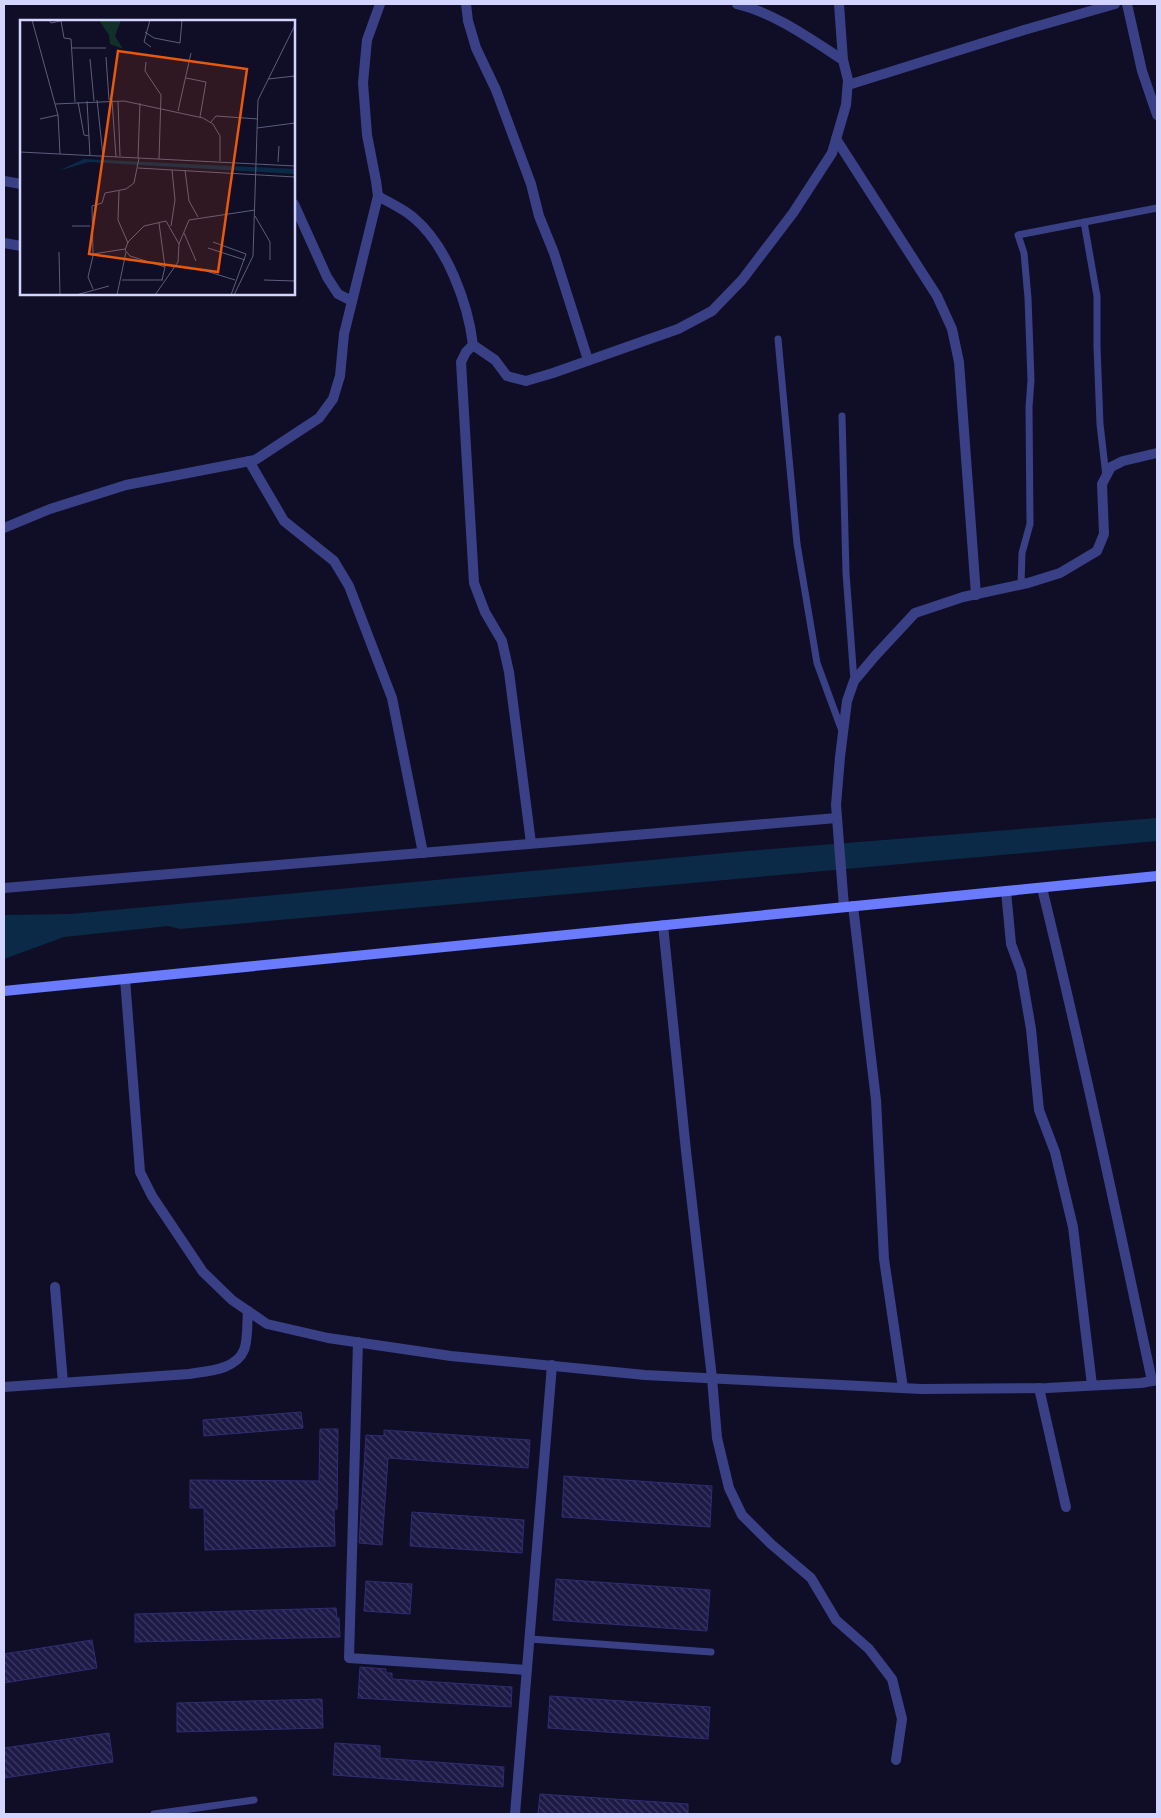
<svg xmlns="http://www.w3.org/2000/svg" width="1161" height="1818" font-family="Manrope,sans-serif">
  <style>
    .water { fill: #0b2a48 }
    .building { fill: url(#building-back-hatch); stroke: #302c73 }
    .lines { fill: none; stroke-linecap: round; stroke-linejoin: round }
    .service { stroke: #394085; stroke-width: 7 }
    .minor { stroke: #394085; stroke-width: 10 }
    .secondary { stroke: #6a7bff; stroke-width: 10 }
    .inset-road { fill: none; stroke: #5d5d7d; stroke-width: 1 }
    .view { fill: #e8590c; fill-opacity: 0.15; stroke: #e8590c; stroke-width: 2.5 }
    .inset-edge { fill: none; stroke: #d3d4ff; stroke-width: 2.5 }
  </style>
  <defs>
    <pattern id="building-back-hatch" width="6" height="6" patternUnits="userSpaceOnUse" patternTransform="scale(1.25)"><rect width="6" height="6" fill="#1d1a47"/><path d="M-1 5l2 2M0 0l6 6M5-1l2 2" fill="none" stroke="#3d3a63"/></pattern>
  </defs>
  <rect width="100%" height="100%" fill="#0f0e26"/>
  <polygon class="water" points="1157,818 1157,841 180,929 168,926 64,937 4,959 4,915 71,914 747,851"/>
  <g class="building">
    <polygon points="301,1412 303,1428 204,1436 203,1420"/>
    <polygon points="320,1429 338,1429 337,1509 334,1509 335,1546 205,1550 204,1508 190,1508 190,1480 319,1481"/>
    <polygon points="384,1430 530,1440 528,1468 388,1458 382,1545 359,1543 366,1435 384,1436"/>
    <polygon points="564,1476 712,1486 710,1527 562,1517"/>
    <polygon points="412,1512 524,1520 522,1553 410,1546"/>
    <polygon points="556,1579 710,1590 707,1631 553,1620"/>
    <polygon points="366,1581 412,1584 410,1614 364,1611"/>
    <polygon points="336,1608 337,1618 339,1618 340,1637 135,1642 135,1614"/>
    <polygon points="92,1640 97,1668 4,1683 4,1654"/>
    <polygon points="360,1667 386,1669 386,1673 392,1673 392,1679 512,1687 511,1707 358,1698"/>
    <polygon points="550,1696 710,1707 708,1739 548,1728"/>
    <polygon points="322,1699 323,1728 177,1732 177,1703"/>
    <polygon points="109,1733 113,1762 4,1778 4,1748"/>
    <polygon points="335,1743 380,1746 380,1758 504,1767 503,1787 333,1775"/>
    <polygon points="540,1794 688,1804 688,1814 538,1814"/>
  </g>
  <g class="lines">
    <g class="service">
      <polyline points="1084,222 1097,296 1097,347 1100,424 1106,476"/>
      <polyline points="778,339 797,544 817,663 842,731"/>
      <polyline points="842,416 846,573 854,681"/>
      <polyline points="1021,585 1022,553 1030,524 1029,407 1031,380 1028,298 1024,253 1018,235 1157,208"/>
      <polyline points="530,1639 711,1652"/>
      <polyline points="154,1814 254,1800"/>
    </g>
    <g class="minor">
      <polyline points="466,4 468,21 476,48 496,90 531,184 539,216 554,253 588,360"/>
      <polyline points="839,4 843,60"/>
      <polyline points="1127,4 1142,71 1157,115"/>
      <polyline points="848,85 1024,30 1115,4"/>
      <polyline points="836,139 937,296 952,329 959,362 976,595"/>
      <polyline points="4,181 21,184"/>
      <path d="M378,196C390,203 404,209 414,218C447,246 468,303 473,345L495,360L507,376L526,381L553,373L678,329L712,311L742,280L793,213L832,153L846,105L848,80L843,60C812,40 773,12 737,4"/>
      <polyline points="294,204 327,277 338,294 352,301"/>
      <polyline points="4,243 21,246"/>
      <polyline points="473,345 466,352 461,362 474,583 485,612 502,641 509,672 531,843"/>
      <polyline points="249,461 284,521 334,561 349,586 392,698 423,853"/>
      <polyline points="4,528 50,509 126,485 255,460 319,418 333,399 340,376 344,334 378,196 376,181 367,135 363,83 367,40 380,4"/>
      <polyline points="4,888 837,818"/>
      <path d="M1042,888C1082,1052 1117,1216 1152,1381"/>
      <polyline points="1006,891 1011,944 1021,971 1031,1029 1039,1110 1055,1152 1073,1227 1092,1385"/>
      <polyline points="853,906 876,1100 884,1259 903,1388"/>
      <polyline points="844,907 836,805 840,757 847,701 854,681 875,656 915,613 963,597 1028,583 1060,573 1097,551 1104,534 1102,484 1111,467 1123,461 1157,453"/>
      <polyline points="663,925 686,1151 712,1378 717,1438 729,1488 742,1515 771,1544 811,1578 836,1620 869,1649 892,1679 902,1719 896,1760"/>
      <polyline points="125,979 140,1172 152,1196 203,1272 232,1300 267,1324 328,1338 451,1356 645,1375 921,1389 1047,1388 1141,1383 1157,1380"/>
      <polyline points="55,1287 63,1383"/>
      <polyline points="358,1342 349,1658 527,1670"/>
      <path d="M4,1387L189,1374C207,1371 236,1370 244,1350C248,1341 247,1321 248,1311"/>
      <polyline points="1039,1388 1066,1507"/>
      <polyline points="515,1814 552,1365"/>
    </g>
    <polyline class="secondary" points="4,991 1157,876"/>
  </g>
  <g transform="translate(20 20)">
    <rect width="275" height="275" fill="#0f0e26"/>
    <path d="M79,0H101L95,16L103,29L90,24L89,15Z" fill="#11302a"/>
    <path d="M64,139L275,149V154L69,142L38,151Z" fill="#0b2a48"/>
    <path class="inset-road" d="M12,0L38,95L40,134M29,0L31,3L45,0M130,0L124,22L131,27M41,1L44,18L51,19L55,82M125,12L134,18L160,23L162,0M52,28H86M86,37L89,80M70,39L74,81M126,42L125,51L141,75L139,139M166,58L186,62L180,97M248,59L275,56M77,80L83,136M92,80L96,137M67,81L70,136M98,81L100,136M58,82L64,115L69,116M35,84L104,81L183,98L193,104L200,116V141M158,91L171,33M20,99L38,95M191,102L196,96L238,99M237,108L275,103M0,132L275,146M118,138L120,83M258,142L259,126M118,148L275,157M165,150L169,181L178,197M99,171L98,200L108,223M235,196L250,222V240M139,203L145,247M52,206H70M151,206L155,180L152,150M164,213L176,241M193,222L226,234L211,275M188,228L225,240M39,232L40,275M73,234L105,229M186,251L215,260M102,260H143M142,260L145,247L110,236L105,230L108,222L124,206L146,201L159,224M244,260L275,261M73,269L68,257L73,236L72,186L82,183L85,173L106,169L114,163L119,138M56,275L89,266M97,275L106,232M135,275L158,242L159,224L169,200L235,190M214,275L233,236L238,80L275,5"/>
    <path class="view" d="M98,31L227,49L198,252L69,234Z"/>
    <rect width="275" height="275" class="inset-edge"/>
  </g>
  <rect width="1161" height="1818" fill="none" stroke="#d3d4ff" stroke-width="10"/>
</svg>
